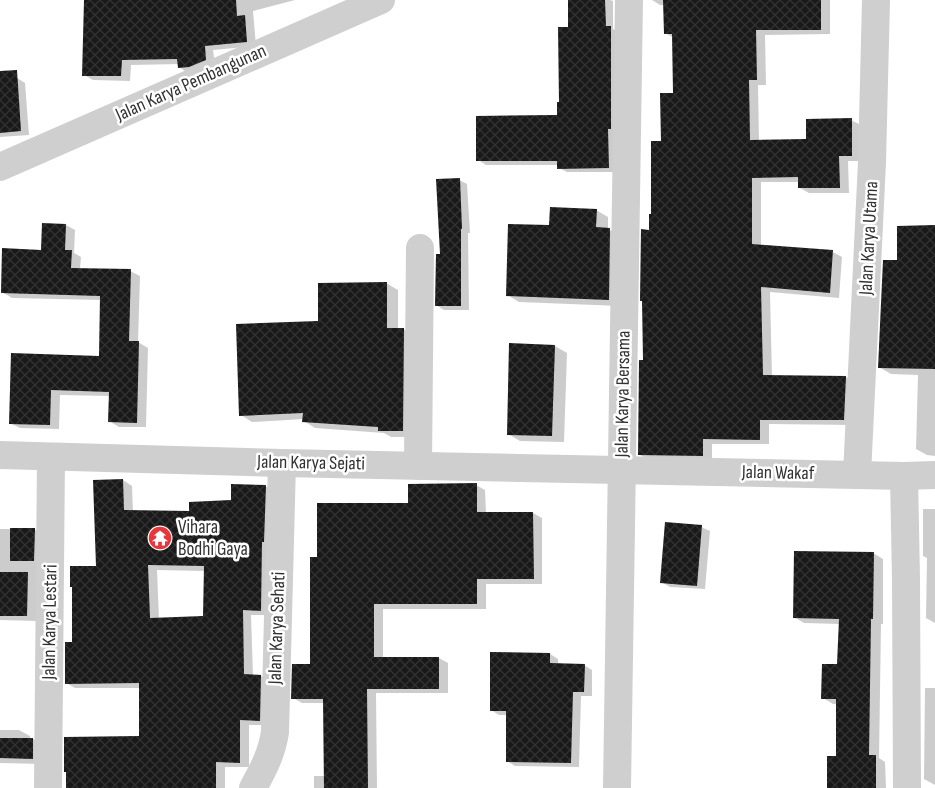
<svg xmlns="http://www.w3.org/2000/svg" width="935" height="788" font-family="'Sofia Sans Condensed',sans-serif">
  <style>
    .shadow { fill: #0003; fill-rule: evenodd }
    .building { fill: url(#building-cross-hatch); fill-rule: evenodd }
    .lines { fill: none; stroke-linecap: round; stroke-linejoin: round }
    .minor { stroke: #cfcfcf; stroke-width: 28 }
    .labels { text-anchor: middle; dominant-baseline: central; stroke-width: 5; stroke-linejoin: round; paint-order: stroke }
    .street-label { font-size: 19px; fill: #323232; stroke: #fff }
    .poi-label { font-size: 19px; fill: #323232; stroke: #fff; text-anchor: start }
  </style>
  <defs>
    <pattern id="building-cross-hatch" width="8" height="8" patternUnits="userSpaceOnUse" patternTransform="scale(1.25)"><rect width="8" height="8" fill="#191919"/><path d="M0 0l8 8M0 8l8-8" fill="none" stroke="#323232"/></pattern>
  </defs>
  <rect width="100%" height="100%" fill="#fff"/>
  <g class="shadow">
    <polygon points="85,0 295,0 253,11 256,46 213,50 215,65 188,73 179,67 179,64 131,65 130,81 93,80 84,75"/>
    <polygon points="569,0 610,0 613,1 613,29 619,32 616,172 567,172 559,168 558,165 486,165 478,160 558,116 570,28"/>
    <polygon points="652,0 830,0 830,34 765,35 766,85 758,85 759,141 807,141 851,120 861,125 861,161 848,161 849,193 809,193 800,188 800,182 761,182 761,246 833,252 842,257 839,298 770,292 772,377 846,377 855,383 853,425 769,424 769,444 712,444 712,461 648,460 639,454 652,216 662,142 674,95 674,38 665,33 665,5 660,5"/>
    <polygon points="17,78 25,83 29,135 0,137 0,79"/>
    <polygon points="459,180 467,184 470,233 468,233 469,310 444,310 436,305 441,255"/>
    <polygon points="596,210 608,217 608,229 622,236 620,306 519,302 507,295 550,226"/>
    <polygon points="66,225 75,230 74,253 81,257 80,269 130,271 140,276 138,342 148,348 146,427 119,427 109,421 110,396 60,395 59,429 20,428 10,423 12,355 100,357 102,300 12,298 2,292"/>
    <polygon points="935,226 935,456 927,455 916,449 918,375 891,374 879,367 898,262"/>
    <polygon points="386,283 398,290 398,329 403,329 415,336 414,437 391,437 384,433 315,428 304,421 304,419 252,422 241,415 320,323"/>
    <polygon points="555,346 567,353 564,442 520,441 508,434"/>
    <path d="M123,480L132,486L133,512L191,513L232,501L265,486L275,491L270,615H251L253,676H261L270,681L269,725H249V767H225V788H67V773L65,771L140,737V688H75L66,683L73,643L97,567L94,481ZM157,570L205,571L204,617L159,619Z"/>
    <polygon points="476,485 485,490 486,513 533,513 542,518 542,584 486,584 486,609 383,609 383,658 439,658 448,663 448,693 376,693 377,788 314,788 314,776 325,776 324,703 302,703 293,698 311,665 319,558 410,504"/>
    <polygon points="923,509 935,509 935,623 926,618 927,558 923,556"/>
    <polygon points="701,527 710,531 705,589 670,587 662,582"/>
    <polygon points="0,529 34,529 44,535 36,621 0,620"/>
    <polygon points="873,553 883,559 883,624 881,624 879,758 885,762 886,788 829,788 837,757 838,704 833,704 823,698 838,666 840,624 804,623 794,617"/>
    <polygon points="491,653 550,654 558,659 558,665 584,665 592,670 592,696 581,696 579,767 515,766 507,761 508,715 499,715 491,710"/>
    <polygon points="925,688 935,688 935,785 924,779"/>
    <polygon points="0,730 19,730 30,736 30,739 33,739 43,745 43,764 0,763"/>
  </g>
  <g class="building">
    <polygon points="84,0 236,0 237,16 245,15 247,42 205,46 206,60 189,67 178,68 177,59 122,60 121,76 82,76"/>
    <polygon points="568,0 605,0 606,26 611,26 611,129 608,129 609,168 557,169 557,161 476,161 476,116 557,115 557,102 559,102 558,27 568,27"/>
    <polygon points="663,0 821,0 821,30 756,30 757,80 749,80 750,140 806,139 806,119 852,118 852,156 839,156 840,188 798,188 798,177 752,178 752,244 833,250 830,293 761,287 763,375 846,376 844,420 760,420 760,440 703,439 703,456 638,455 639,360 643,360 642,301 640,301 641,229 649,230 649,214 651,214 651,141 661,141 660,93 673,93 672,34 664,34"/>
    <polygon points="17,70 21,131 0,133 0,71"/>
    <polygon points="460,178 462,229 461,229 461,306 435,306 436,254 440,254 436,179"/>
    <polygon points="550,207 597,209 596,227 610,228 609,300 506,296 508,224 549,225"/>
    <polygon points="42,223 66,224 65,250 72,250 71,268 131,269 129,341 139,341 137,423 108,422 109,392 51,390 50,425 9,424 11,353 99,356 100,296 1,293 2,248 41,250"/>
    <polygon points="935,225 935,369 878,368 883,260 897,260 897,226"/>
    <polygon points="387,282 387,328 404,328 403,431 378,431 378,427 302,422 303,413 239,416 236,324 318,321 318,283"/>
    <polygon points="509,343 555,345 552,436 507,435"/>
    <path d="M123,479L124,510L189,511V502L231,500V484L266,485L264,542H262L261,611L243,610L244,674L261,675L260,721L240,720V763L216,762V788H66V772H64V737L139,736V683L65,684V642H72V587H70V566H96L93,480ZM148,565L204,566L203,616L150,618Z"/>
    <polygon points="477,483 477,512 533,512 534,579 477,579 477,604 374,604 374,657 439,657 439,689 367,689 368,788 324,788 323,699 291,699 292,664 310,664 310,557 317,557 317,503 408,503 408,484"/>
    <polygon points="665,522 702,525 697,586 660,583"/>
    <polygon points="10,528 35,528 34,561 10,561"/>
    <polygon points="794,551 874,552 873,619 871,619 869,755 876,755 876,788 827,788 827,756 836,756 836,699 821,699 822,664 837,664 839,619 793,618"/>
    <polygon points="0,572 28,572 27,616 0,616"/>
    <polygon points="490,652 550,653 550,663 585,664 584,692 573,692 571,763 506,762 506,711 490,711"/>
    <polygon points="0,738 33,738 33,759 0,758"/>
  </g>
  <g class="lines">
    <g class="minor">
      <polyline points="0,167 381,0"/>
      <polyline points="0,455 282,463 904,476 935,475"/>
      <polyline points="418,466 420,248"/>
      <polyline points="857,475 872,162 876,0"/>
      <polyline points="904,476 906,579 907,788"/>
      <polyline points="48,788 51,457"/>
      <path d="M253,788C263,770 272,753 275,732L282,463"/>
      <polyline points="617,788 629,0"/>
    </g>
  </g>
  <defs>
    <g id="temple-disc" transform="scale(1.25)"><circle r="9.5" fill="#e8363d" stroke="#fff"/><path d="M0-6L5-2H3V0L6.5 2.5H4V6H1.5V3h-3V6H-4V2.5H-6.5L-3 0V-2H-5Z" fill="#fff"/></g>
  </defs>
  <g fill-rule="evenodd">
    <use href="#temple-disc" x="160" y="538"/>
  </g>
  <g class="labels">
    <g class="street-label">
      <text transform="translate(191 83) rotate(-24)">Jalan Karya Pembangunan</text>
      <text transform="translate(869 238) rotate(-87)">Jalan Karya Utama</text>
      <text transform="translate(623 394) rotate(-89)">Jalan Karya Bersama</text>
      <text transform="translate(311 463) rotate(1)">Jalan Karya Sejati</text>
      <text transform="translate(778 473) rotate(1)">Jalan Wakaf</text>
      <text transform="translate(50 622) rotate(-89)">Jalan Karya Lestari</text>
      <text transform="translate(277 628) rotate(-88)">Jalan Karya Sehati</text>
    </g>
    <g class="poi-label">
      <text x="178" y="527">Vihara<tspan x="178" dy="22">Bodhi Gaya</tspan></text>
    </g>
  </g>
</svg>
